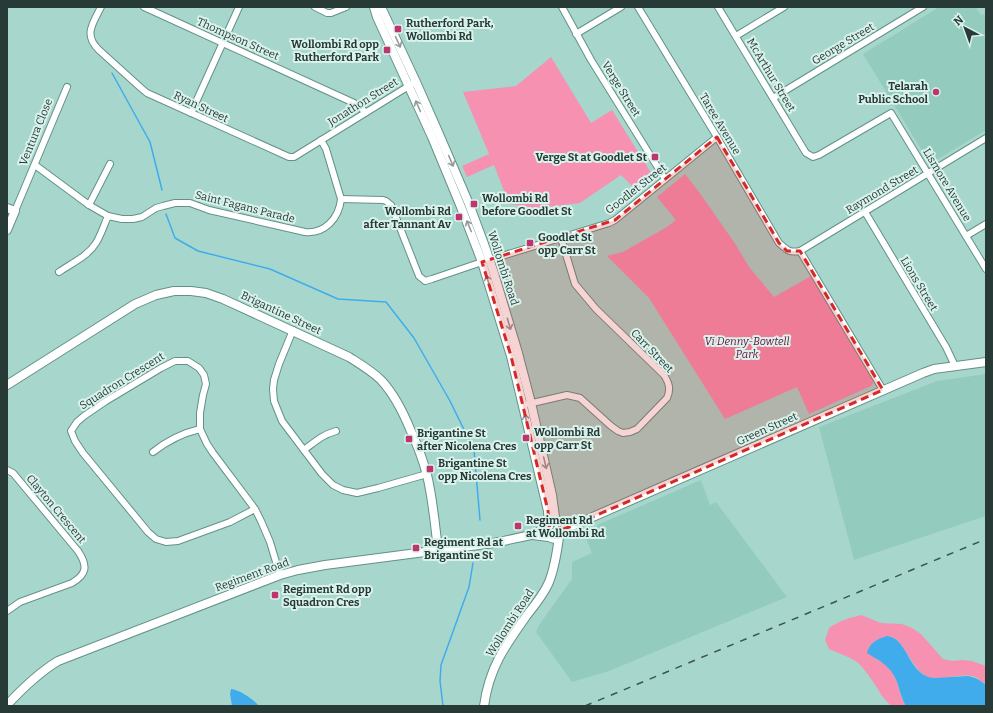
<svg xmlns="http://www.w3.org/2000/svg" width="993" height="713" font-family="Bitter,serif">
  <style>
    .built { fill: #93ccbf }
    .green { fill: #f691b2 }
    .water { fill: #41acec }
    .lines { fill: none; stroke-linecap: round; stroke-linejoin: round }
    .stream { stroke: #41acec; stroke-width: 1.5 }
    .street-casing { stroke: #649187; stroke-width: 8 }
    .secondary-casing { stroke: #649187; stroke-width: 10 }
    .street { stroke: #fff; stroke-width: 6 }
    .secondary { stroke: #fff; stroke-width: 8 }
    .rail { stroke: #3c544f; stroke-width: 1.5; stroke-dasharray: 7 7; stroke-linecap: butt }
    .oneway { stroke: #939c9a }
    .marked { fill: #d62828; fill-opacity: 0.2; stroke: #d62828; stroke-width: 3; stroke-dasharray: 8 5; stroke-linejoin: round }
    .poi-dot { fill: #be346f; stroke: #daf2ec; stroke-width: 1.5 }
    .labels { text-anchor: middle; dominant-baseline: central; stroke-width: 4; stroke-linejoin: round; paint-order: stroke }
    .poi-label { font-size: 11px; font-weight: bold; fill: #273a36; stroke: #daf2ec; text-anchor: start }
    .street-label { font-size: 11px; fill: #273a36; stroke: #daf2ec }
    .park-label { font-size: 11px; font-style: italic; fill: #6d0f3a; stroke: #daf2ec }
  </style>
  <rect width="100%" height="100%" fill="#a7d7cc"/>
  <g class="built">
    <polygon points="939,7 976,7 981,15 984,14 986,18 986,130 930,164 863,54"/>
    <polygon points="986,374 986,516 854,560 819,427 937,381"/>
    <polygon points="701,480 710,505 716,502 787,597 609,671 572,682 536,632 539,625 572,579 572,562 592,553 585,536 599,530 597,525"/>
  </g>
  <g class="green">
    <polygon points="551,57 591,123 612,110 653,176 652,181 638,192 621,175 580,203 537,208 509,204 494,165 467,177 462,166 489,154 463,92 516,86"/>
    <polygon points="685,174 699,192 736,245 749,267 774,297 811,276 873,379 873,383 871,386 809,414 797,387 725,419 649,298 607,256 623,252 667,227 676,220 657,197"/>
    <path d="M861,615L881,623L902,624L912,628L921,634L943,659L952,661L962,660L972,661L986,666V685C982,682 978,678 973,676C960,673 934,683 924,675C912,667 903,640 892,637C889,636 886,637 883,638C877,639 872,643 868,648L876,659L885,664L892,672L897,682L902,699L906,706H891C887,701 882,697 879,691C874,683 865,669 858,663C849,656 839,654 829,649L825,640L829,628C839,621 849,618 861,615Z"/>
  </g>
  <g class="water">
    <path d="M887,636C909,638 908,677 935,678L968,676C975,677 980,680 986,685V706H906C901,698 900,690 897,682C891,666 880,661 867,653C869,643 877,639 887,636Z"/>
    <path d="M231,689C240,690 253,699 259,706H232L230,694Z"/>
  </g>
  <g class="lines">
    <g class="stream">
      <polyline points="112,73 150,142 162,190"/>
      <polyline points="166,214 175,238 198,251 270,269 338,299 386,302 414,338 450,401 474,450 480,520"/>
      <polyline points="443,706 440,681 441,665 469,587 473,563"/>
    </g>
    <g class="street-casing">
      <g id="street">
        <path d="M101,7C93,23 83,35 99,50L141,88L147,93L289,157H294L412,84"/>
        <polyline points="144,7 354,103 361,107 365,113"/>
        <polyline points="315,7 327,13 331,13 346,7"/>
        <polyline points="562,7 591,60 665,179"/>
        <path d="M638,7L717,137L779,243C787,250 789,253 800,251L986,138"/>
        <polyline points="718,7 806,153 813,157 819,155 891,113 986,269"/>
        <polyline points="576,34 621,7"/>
        <polyline points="736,36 784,7"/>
        <polyline points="773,98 923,7"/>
        <polyline points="191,113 239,7"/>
        <path d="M35,165L89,205L108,216L122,219H133L142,217L156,208L163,206L175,203H190L209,210L305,232C325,234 339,218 341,199L326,149L321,140"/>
        <polyline points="341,199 383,200 386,201 391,205 419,276 425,281 432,279 482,262"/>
        <polyline points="89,205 110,164"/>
        <polyline points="15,211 67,87"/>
        <polyline points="865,212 946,347 955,366"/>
        <polyline points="966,236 986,224"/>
        <polyline points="800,251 883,390"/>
        <polyline points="489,260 609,223 615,220 717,137"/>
        <path d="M59,272C72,263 88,256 96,243C101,235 104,225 108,216"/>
        <polyline points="293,330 279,364 274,380 273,389 274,401 282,421 322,474 333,485 343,490 357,493 378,488 427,474"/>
        <path d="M528,404L567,395L580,398L611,426L618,431L623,433L630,432L637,429L667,398C671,389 669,383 664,375L596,309L575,284L561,238"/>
        <path d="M304,450C316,441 322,435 336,431"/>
        <path d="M153,452C167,441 183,433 200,429"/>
        <path d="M7,470L13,473L78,551C88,566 87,574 72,583L20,602L7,611"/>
        <polyline points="255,509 230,522 178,541 166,542 156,539 148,532 83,453 75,441 71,431 77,422 84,416 106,401 161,368 175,361 188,361 199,368 204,375 206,384 203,395 200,413 200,429 207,444 213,453 255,509 261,521 270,542 280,575"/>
      </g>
    </g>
    <g class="secondary-casing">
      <g id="secondary">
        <polyline points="374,7 377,17 432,137 461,207 482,262 511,356 548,511 549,526"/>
        <polyline points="381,7 416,82 439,134 469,204 484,244 493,270 518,353 531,403 552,495 555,517 559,526"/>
        <polyline points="7,208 15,211 7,230"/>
        <path d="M7,385L135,304L156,295L174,291H191L206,293L223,299L349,357C360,364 372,371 381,380C394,394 403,412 410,429C417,444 423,460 427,475C433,500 435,525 438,550"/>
        <polyline points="561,530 572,526 923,373 934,369 986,362"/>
        <path d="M532,535L549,537C554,540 559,539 561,533"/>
        <path d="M7,705C22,689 38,673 58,661L280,575L298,570L325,565L494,543L531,535L547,528"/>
        <path d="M484,706C489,668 505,646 527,615C535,605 544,594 549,582C555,567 557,552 559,537"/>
      </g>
    </g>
    <use href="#street" class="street"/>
    <use href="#secondary" class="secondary"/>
    <polyline class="rail" points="585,706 986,539"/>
  </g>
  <defs><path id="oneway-shaft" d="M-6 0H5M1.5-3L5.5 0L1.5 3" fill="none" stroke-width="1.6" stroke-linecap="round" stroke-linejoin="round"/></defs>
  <g class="oneway">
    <use href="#oneway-shaft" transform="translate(398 42) rotate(65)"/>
    <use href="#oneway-shaft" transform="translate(418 106) rotate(-114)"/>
    <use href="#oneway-shaft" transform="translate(451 161) rotate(67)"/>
    <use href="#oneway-shaft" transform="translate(469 226) rotate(-112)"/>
    <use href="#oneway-shaft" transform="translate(488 281) rotate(-107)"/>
    <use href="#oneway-shaft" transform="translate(509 324) rotate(74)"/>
    <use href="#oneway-shaft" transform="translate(526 420) rotate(-103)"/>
    <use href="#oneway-shaft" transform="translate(545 463) rotate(77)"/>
  </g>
  <path class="marked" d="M717,137L779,243L787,251H800L883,390L572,526L561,530L557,520L549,526L548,511L511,356L482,262L615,220Z"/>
  <g class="poi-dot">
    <rect x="394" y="25" width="8" height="8" rx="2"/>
    <rect x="383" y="46" width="8" height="8" rx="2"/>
    <circle cx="936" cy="92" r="4"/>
    <rect x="651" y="153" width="8" height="8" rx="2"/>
    <rect x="470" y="200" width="8" height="8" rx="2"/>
    <rect x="455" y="213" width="8" height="8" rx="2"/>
    <rect x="526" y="239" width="8" height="8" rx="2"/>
    <rect x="522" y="434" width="8" height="8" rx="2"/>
    <rect x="405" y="435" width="8" height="8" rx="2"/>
    <rect x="426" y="465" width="8" height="8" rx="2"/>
    <rect x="514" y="522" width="8" height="8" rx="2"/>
    <rect x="412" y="544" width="8" height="8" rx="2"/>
    <rect x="271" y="591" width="8" height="8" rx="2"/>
  </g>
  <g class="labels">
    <g class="poi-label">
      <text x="406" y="23">Rutherford Park,<tspan x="406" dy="13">Wollombi Rd</tspan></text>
      <text x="379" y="44" text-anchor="end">Wollombi Rd opp<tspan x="379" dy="13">Rutherford Park</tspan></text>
      <text x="928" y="86" text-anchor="end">Telarah<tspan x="928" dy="13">Public School</tspan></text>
      <text x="647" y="157" text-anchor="end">Verge St at Goodlet St</text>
      <text x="482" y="198">Wollombi Rd<tspan x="482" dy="13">before Goodlet St</tspan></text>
      <text x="451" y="211" text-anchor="end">Wollombi Rd<tspan x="451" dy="13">after Tannant Av</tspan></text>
      <text x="538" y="237">Goodlet St<tspan x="538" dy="13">opp Carr St</tspan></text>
      <text x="534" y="432">Wollombi Rd<tspan x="534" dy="13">opp Carr St</tspan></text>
      <text x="417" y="433">Brigantine St<tspan x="417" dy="13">after Nicolena Cres</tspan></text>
      <text x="438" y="463">Brigantine St<tspan x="438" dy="13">opp Nicolena Cres</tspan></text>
      <text x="526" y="520">Regiment Rd<tspan x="526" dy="13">at Wollombi Rd</tspan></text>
      <text x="424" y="542">Regiment Rd at<tspan x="424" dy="13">Brigantine St</tspan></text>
      <text x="283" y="589">Regiment Rd opp<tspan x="283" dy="13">Squadron Cres</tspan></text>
    </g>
    <g class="street-label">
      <text transform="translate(238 39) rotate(24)">Thompson Street</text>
      <text transform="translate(843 44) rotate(-31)">George Street</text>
      <text transform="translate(771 75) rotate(59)">McArthur Street</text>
      <text transform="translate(621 89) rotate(58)">Verge Street</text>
      <text transform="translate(363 102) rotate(-32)">Jonathon Street</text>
      <text transform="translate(201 107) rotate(25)">Ryan Street</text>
      <text transform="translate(720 124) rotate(59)">Taree Avenue</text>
      <text transform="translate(36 132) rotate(-68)">Ventura Close</text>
      <text transform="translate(947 185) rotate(59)">Lismore Avenue</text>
      <text transform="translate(636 189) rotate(-38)">Goodlet Street</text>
      <text transform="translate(882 190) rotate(-31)">Raymond Street</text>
      <text transform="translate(245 207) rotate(14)">Saint Fagans Parade</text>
      <text transform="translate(503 268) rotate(72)">Wollombi Road</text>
      <text transform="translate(919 284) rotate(59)">Lions Street</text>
      <text transform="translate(281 313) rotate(25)">Brigantine Street</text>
      <text transform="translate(652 351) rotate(46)">Carr Street</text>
      <text transform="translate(122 381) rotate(-32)">Squadron Crescent</text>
      <text transform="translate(767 429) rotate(-24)">Green Street</text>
      <text transform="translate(56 509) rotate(50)">Clayton Crescent</text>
      <text transform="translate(252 575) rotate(-20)">Regiment Road</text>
      <text transform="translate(510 623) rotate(-57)">Wollombi Road</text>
    </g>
    <g class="park-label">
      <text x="747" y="341">Vi Denny-Bowtell<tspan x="747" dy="13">Park</tspan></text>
    </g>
  </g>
  <rect width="993" height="713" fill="none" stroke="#273a36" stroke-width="16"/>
  <g transform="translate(965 28) rotate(319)" stroke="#daf2ec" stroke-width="3" paint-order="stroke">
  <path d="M0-3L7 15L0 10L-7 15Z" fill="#273a36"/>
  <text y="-6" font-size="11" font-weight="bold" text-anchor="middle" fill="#273a36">N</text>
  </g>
</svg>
